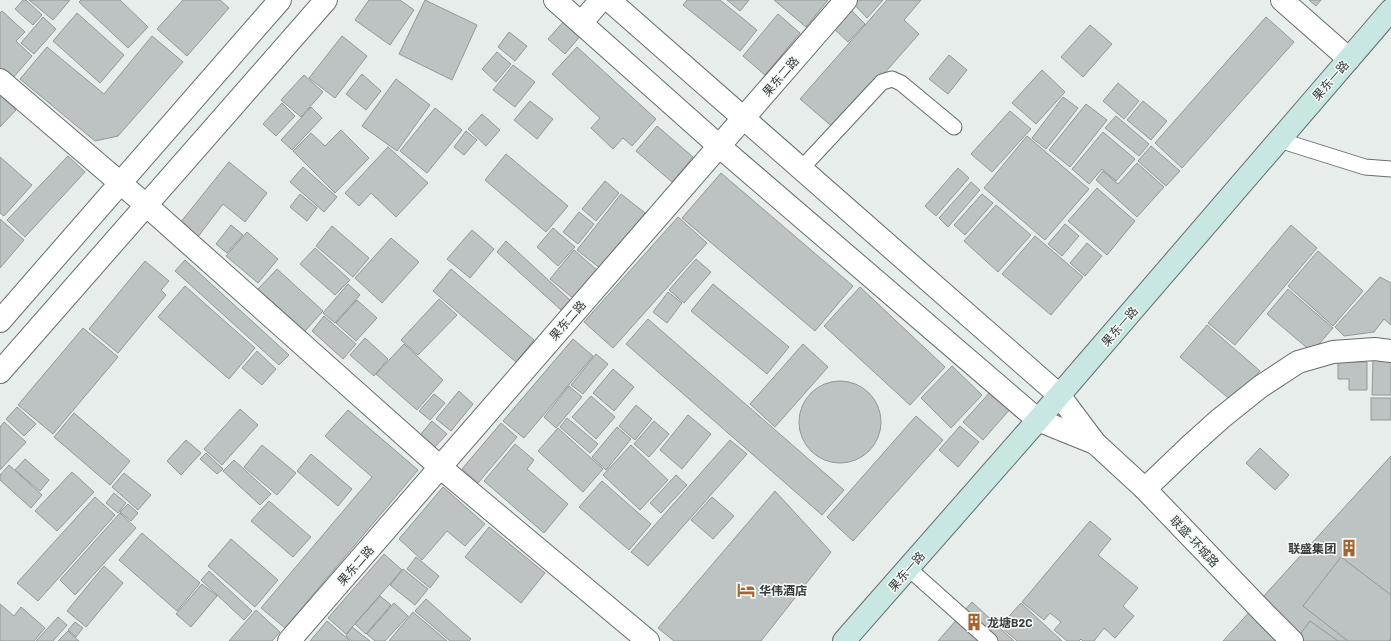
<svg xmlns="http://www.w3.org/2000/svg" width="1391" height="641" font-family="Barlow,'Noto Sans SC',sans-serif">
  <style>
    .building { fill: #bdc3c2; stroke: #929896 }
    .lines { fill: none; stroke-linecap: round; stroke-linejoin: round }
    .service-casing { stroke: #676d6c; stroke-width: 17 }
    .minor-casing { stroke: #676d6c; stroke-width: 24 }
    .tertiary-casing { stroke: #676d6c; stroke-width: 24 }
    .secondary-casing { stroke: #676d6c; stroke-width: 24 }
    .service { stroke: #fff; stroke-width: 15 }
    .minor { stroke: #fff; stroke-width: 22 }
    .tertiary { stroke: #fff; stroke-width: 22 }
    .secondary { stroke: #c8e7e2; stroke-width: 22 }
    .labels { text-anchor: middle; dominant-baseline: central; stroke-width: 3; stroke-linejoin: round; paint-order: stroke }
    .street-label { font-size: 12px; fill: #383b3a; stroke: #f3faf8 }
    .poi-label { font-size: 12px; font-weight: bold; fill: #383b3a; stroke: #f3faf8; text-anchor: start }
  </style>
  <rect width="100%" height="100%" fill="#e6edeb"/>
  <g class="building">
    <polygon points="23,0 26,0 42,15 33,25 15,9"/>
    <polygon points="29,0 70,0 53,20"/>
    <polygon points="81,0 120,0 148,27 128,48 79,2"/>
    <polygon points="183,0 220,0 229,8 187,56 157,29"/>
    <polygon points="369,0 400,0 414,10 390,45 355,20"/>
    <polygon points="425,0 477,25 452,80 399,54"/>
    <polygon points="687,0 720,0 757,30 740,51 683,5"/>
    <polygon points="727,0 749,0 740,11"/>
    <polygon points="774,0 828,0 806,27"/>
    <polygon points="850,0 883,0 867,18"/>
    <polygon points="887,0 921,0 904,20 919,34 835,129 800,99"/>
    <polygon points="1309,0 1321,0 1316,6"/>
    <polygon points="846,5 865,24 848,42 829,24"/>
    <polygon points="2,11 25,32 16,41 32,56 12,79 0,68 0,13"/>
    <polygon points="77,13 124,55 100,83 53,41"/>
    <polygon points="778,14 800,33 765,75 743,56"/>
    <polygon points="43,17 56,29 34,54 21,43"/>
    <polygon points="1266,17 1294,42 1182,168 1155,143"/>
    <polygon points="565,20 582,34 565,54 548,39"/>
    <polygon points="1090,25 1112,44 1083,77 1061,57"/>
    <polygon points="509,32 527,46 515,61 498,47"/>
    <polygon points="152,36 183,62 118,136 95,141 20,79 47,47 104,94"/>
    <polygon points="342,36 367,56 335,98 309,78"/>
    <polygon points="577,47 656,119 632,146 623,138 613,149 591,128 600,118 552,74"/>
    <polygon points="497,52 511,64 496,82 482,69"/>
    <polygon points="949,55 967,70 948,94 929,79"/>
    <polygon points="513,65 535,82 515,107 493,90"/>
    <polygon points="1042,70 1065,92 1036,124 1012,103"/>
    <polygon points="362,74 381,91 366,110 346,94"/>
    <polygon points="304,75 323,92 301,117 281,100"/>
    <polygon points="396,79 430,105 397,151 362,126"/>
    <polygon points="1118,83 1139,101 1124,119 1103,101"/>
    <polygon points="0,95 16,110 0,127"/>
    <polygon points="1063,97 1078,108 1046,149 1032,138"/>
    <polygon points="530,101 553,119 537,139 514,120"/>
    <polygon points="1143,101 1167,121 1151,140 1127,120"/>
    <polygon points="282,103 295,116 276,136 263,124"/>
    <polygon points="1086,104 1107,120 1070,167 1049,150"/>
    <polygon points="311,107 322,118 292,150 281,140"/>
    <polygon points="435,108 462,130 427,173 400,151"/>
    <polygon points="1010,111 1031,129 992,172 971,154"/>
    <polygon points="482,114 500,130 486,146 468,129"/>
    <polygon points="1116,116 1149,144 1139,156 1105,128"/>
    <polygon points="657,126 693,157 672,182 636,151"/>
    <polygon points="341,130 369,158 335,193 293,151 311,133 325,146"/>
    <polygon points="466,131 477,140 464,155 454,147"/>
    <polygon points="1103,132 1135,159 1116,181 1102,169 1089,184 1072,169"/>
    <polygon points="1027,136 1089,189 1045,240 984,188"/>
    <polygon points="1151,146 1180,171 1166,186 1138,161"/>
    <polygon points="388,147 428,183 396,217 371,193 359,206 345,193"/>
    <polygon points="506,154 568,206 546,232 485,180"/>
    <polygon points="68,156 85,172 25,237 7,220"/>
    <polygon points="0,157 32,185 4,216 0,213"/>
    <polygon points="229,162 267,193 245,222 223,204 197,238 180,223"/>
    <polygon points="1137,163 1164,187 1137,217 1096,180 1103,171 1118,184"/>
    <polygon points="303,167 337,197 324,212 290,182"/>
    <polygon points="958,168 969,178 936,216 925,206"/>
    <polygon points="721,173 853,286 815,331 682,218"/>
    <polygon points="605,181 619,193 596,221 582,209"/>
    <polygon points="971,182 980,190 948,227 939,218"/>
    <polygon points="1097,188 1135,221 1107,255 1068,221"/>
    <polygon points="300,194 317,208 307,221 290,207"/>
    <polygon points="621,194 645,213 601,269 577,250"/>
    <polygon points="982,194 993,203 965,235 954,225"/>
    <polygon points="996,205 1031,235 998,272 964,241"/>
    <polygon points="579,212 594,224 578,244 563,232"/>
    <polygon points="678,217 707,243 613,348 584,322"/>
    <polygon points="0,219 24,240 0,268"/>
    <polygon points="1065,224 1079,236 1062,256 1048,244"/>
    <polygon points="231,225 243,235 227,253 216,244"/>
    <polygon points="1291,225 1317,248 1235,345 1208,323"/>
    <polygon points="332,226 369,258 353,277 316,246"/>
    <polygon points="553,228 575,247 558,266 537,247"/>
    <polygon points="472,230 494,249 470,278 447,259"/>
    <polygon points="247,232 278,259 258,283 226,256"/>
    <polygon points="1035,236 1083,277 1051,315 1002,274"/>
    <polygon points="391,238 419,262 382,303 355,278"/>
    <polygon points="506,241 570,300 561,310 497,252"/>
    <polygon points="1087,243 1102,256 1085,276 1070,263"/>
    <polygon points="315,248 350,280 335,295 300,264"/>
    <polygon points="574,250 598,271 574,299 550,279"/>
    <polygon points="1318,251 1363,291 1333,326 1288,286"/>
    <polygon points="696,259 711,272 684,303 669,290"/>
    <polygon points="185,260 289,355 279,365 175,271"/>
    <polygon points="145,261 169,281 161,290 166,295 118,353 89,329"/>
    <polygon points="277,269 323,311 305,331 258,289"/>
    <polygon points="451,269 534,340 516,362 433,291"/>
    <polygon points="1380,277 1391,283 1391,325 1384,319 1374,332 1344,336 1335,327"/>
    <polygon points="348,284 360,295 335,323 323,313"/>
    <polygon points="713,284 789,347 767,374 691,311"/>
    <polygon points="185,286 255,348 229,379 158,317"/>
    <polygon points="860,287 945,367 910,405 824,326"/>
    <polygon points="1288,289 1333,328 1312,352 1267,314"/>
    <polygon points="668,292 682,303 667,323 653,312"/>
    <polygon points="439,299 457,315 418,355 401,340"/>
    <polygon points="357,300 377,318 356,341 336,323"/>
    <polygon points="324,316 356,344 343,359 312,331"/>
    <polygon points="648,319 844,490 822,515 626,344"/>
    <polygon points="1207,325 1260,371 1233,402 1180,357"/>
    <polygon points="83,328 118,357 53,434 18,405"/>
    <polygon points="365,338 388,359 374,376 350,355"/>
    <polygon points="573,339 593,356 524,438 503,421"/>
    <polygon points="404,344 443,380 417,410 376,374"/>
    <polygon points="803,344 828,367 775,427 750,404"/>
    <polygon points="257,351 276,369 262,385 242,368"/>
    <polygon points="596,354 608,364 583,394 571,385"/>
    <polygon points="1373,358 1391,359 1391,395 1372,395"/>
    <polygon points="1338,362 1367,362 1367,390 1349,390 1349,379 1338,379"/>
    <polygon points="952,366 982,395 951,428 921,398"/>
    <polygon points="613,369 634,387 614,411 593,393"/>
    <circle cx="840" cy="422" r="41"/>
    <polygon points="569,386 582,397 556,428 544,417"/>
    <polygon points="992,390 1011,408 983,440 963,422"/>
    <polygon points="459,391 473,404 451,431 436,419"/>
    <polygon points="434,394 445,403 430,420 419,411"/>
    <polygon points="591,396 615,417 596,439 572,417"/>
    <rect x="1371" y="398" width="20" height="22"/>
    <polygon points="636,405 652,419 635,440 619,426"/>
    <polygon points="17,407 36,424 24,436 6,419"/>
    <polygon points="240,409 258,425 222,465 204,449"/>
    <polygon points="348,410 418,470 285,628 261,608 372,477 325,436"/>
    <polygon points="74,413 130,461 110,485 54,437"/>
    <polygon points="688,415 711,434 682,469 660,450"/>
    <polygon points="916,416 943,440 853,541 827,517"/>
    <polygon points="567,418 598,444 590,453 560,427"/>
    <polygon points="432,421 447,434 434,448 420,435"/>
    <polygon points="654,421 669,434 649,457 634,444"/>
    <polygon points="4,422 26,442 0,470 0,427"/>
    <polygon points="501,423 517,437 478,483 462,469"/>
    <polygon points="960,426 979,442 958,467 939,450"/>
    <polygon points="617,427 631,439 606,470 592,457"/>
    <polygon points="558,428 603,469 583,492 538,451"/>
    <polygon points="186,440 201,453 181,475 167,461"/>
    <polygon points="730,440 747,454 648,566 631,552"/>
    <polygon points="515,444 534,460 527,469 568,504 544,533 484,481"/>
    <polygon points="262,445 296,473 277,495 244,467"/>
    <polygon points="631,445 668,480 640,510 603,475"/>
    <polygon points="1260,448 1289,475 1275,490 1246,463"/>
    <polygon points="206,453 223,469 217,474 200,459"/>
    <polygon points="311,454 352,489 338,506 297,471"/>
    <polygon points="1391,456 1391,641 1223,641"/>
    <polygon points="25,459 49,480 40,491 15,470"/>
    <polygon points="234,460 271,494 260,505 223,471"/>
    <polygon points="9,465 42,495 31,508 0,480 0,475"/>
    <polygon points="72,472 94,492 57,531 35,511"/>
    <polygon points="124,473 151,495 138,510 112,487"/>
    <polygon points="676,475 687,485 661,513 650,503"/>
    <polygon points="602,481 651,524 629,550 579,507"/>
    <polygon points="443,487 485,524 465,546 447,531 422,560 399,539"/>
    <polygon points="775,491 831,552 761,641 674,641 658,628"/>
    <polygon points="114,493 126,503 118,513 106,503"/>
    <polygon points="95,497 115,515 38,601 17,583"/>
    <polygon points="712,497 734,516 713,539 691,520"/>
    <polygon points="269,501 311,537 293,557 251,521"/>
    <polygon points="128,504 138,513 131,521 120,512"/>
    <polygon points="120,513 136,528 75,595 60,580"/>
    <polygon points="1090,521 1111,539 1098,555 1138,588 1123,606 1134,616 1115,638 1104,628 1094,641 1083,641 1081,639 1079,641 1067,641 1054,630 1061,622 1050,613 1044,620 1022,602"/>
    <polygon points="489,527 545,573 521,603 465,557"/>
    <polygon points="142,533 200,583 177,611 119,560"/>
    <polygon points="231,539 278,580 255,607 208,566"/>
    <polygon points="384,554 402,570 346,634 328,618"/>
    <polygon points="416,557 439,576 430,588 407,569"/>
    <polygon points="1341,557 1391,595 1391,638 1389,641 1348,641 1303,606"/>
    <polygon points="104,566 123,583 86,627 67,611"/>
    <polygon points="403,569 428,589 415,605 390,585"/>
    <polygon points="209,571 252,611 244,620 201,580"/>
    <polygon points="202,584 217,596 191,627 176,614"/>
    <polygon points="380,596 391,605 366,634 355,624"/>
    <polygon points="426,599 471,639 469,641 450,641 415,611"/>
    <polygon points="972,602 1014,641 938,641"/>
    <polygon points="394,603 408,616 385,641 375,641 367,634"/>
    <polygon points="1021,603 1062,641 1017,641 1000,626"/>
    <polygon points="0,604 14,616 21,607 45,628 34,641 0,641"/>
    <polygon points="256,610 280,632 272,641 229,641"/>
    <polygon points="413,612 447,641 389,641"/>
    <polygon points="58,617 67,625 53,641 36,641"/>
    <polygon points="327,621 350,641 310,641"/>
    <polygon points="1310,621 1338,641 1295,641"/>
    <polygon points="75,622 83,628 76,637 68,630"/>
    <polygon points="352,627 370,641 352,641 346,636"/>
    <polygon points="68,631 79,641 58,641"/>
  </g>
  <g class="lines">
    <g class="service-casing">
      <g id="service">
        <polyline points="1279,140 1365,167 1391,169"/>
        <polyline points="801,169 882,82 892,79 901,83 954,127"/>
        <polyline points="908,568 990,641"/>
      </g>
    </g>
    <g class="minor-casing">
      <g id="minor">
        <polyline points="1282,0 1349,59"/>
        <polyline points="0,80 146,205 440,467 648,641"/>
        <polyline points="1059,395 1095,443 1145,489 1265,614 1292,641"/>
        <polyline points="1038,420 1095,443"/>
        <polyline points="1145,489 1190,446 1220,419 1260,387 1298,362 1333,352 1375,349 1391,351"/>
        <polyline points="289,641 846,0"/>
      </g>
    </g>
    <g class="tertiary-casing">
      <g id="tertiary">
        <polyline points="555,0 719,146 1038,420"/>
        <polyline points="609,0 1059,395"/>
        <polyline points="581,23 601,0"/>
        <polyline points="0,321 280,0"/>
        <polyline points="0,372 326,0"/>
      </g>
    </g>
    <g class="secondary-casing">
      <polyline id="secondary" points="844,641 1038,420 1391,10"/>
    </g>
    <use href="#service" class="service"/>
    <use href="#minor" class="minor"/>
    <use href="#tertiary" class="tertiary"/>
    <use href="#secondary" class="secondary"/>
  </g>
  <defs>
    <g id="building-bare" transform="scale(1.38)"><path d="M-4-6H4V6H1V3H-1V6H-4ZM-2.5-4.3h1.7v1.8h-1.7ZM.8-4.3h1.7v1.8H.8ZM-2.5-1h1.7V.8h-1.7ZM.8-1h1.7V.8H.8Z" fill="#a66431" stroke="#f3faf8" stroke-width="2.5" paint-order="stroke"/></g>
    <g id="hotel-bare" transform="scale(1.38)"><path d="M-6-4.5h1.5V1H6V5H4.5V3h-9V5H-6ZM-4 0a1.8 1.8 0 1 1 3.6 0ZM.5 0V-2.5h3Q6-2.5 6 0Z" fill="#a66431" stroke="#f3faf8" stroke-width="2.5" paint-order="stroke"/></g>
  </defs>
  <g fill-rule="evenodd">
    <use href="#building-bare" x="1349" y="548"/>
    <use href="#hotel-bare" x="746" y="590"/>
    <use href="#building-bare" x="974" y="622"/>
  </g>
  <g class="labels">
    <g class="street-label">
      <text transform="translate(780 76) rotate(-49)">果东二路</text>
      <text transform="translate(1330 80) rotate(-49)">果东一路</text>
      <text transform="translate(567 320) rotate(-49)">果东二路</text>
      <text transform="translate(1119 326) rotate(-49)">果东一路</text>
      <text transform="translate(1195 541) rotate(47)">联盛-环城路</text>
      <text transform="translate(355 565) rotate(-49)">果东二路</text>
      <text transform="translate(906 571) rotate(-49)">果东一路</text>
    </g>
    <g class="poi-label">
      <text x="1336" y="548" text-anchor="end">联盛集团</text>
      <text x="759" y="590">华伟酒店</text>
      <text x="987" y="622">龙塘B2C</text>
    </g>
  </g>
</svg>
